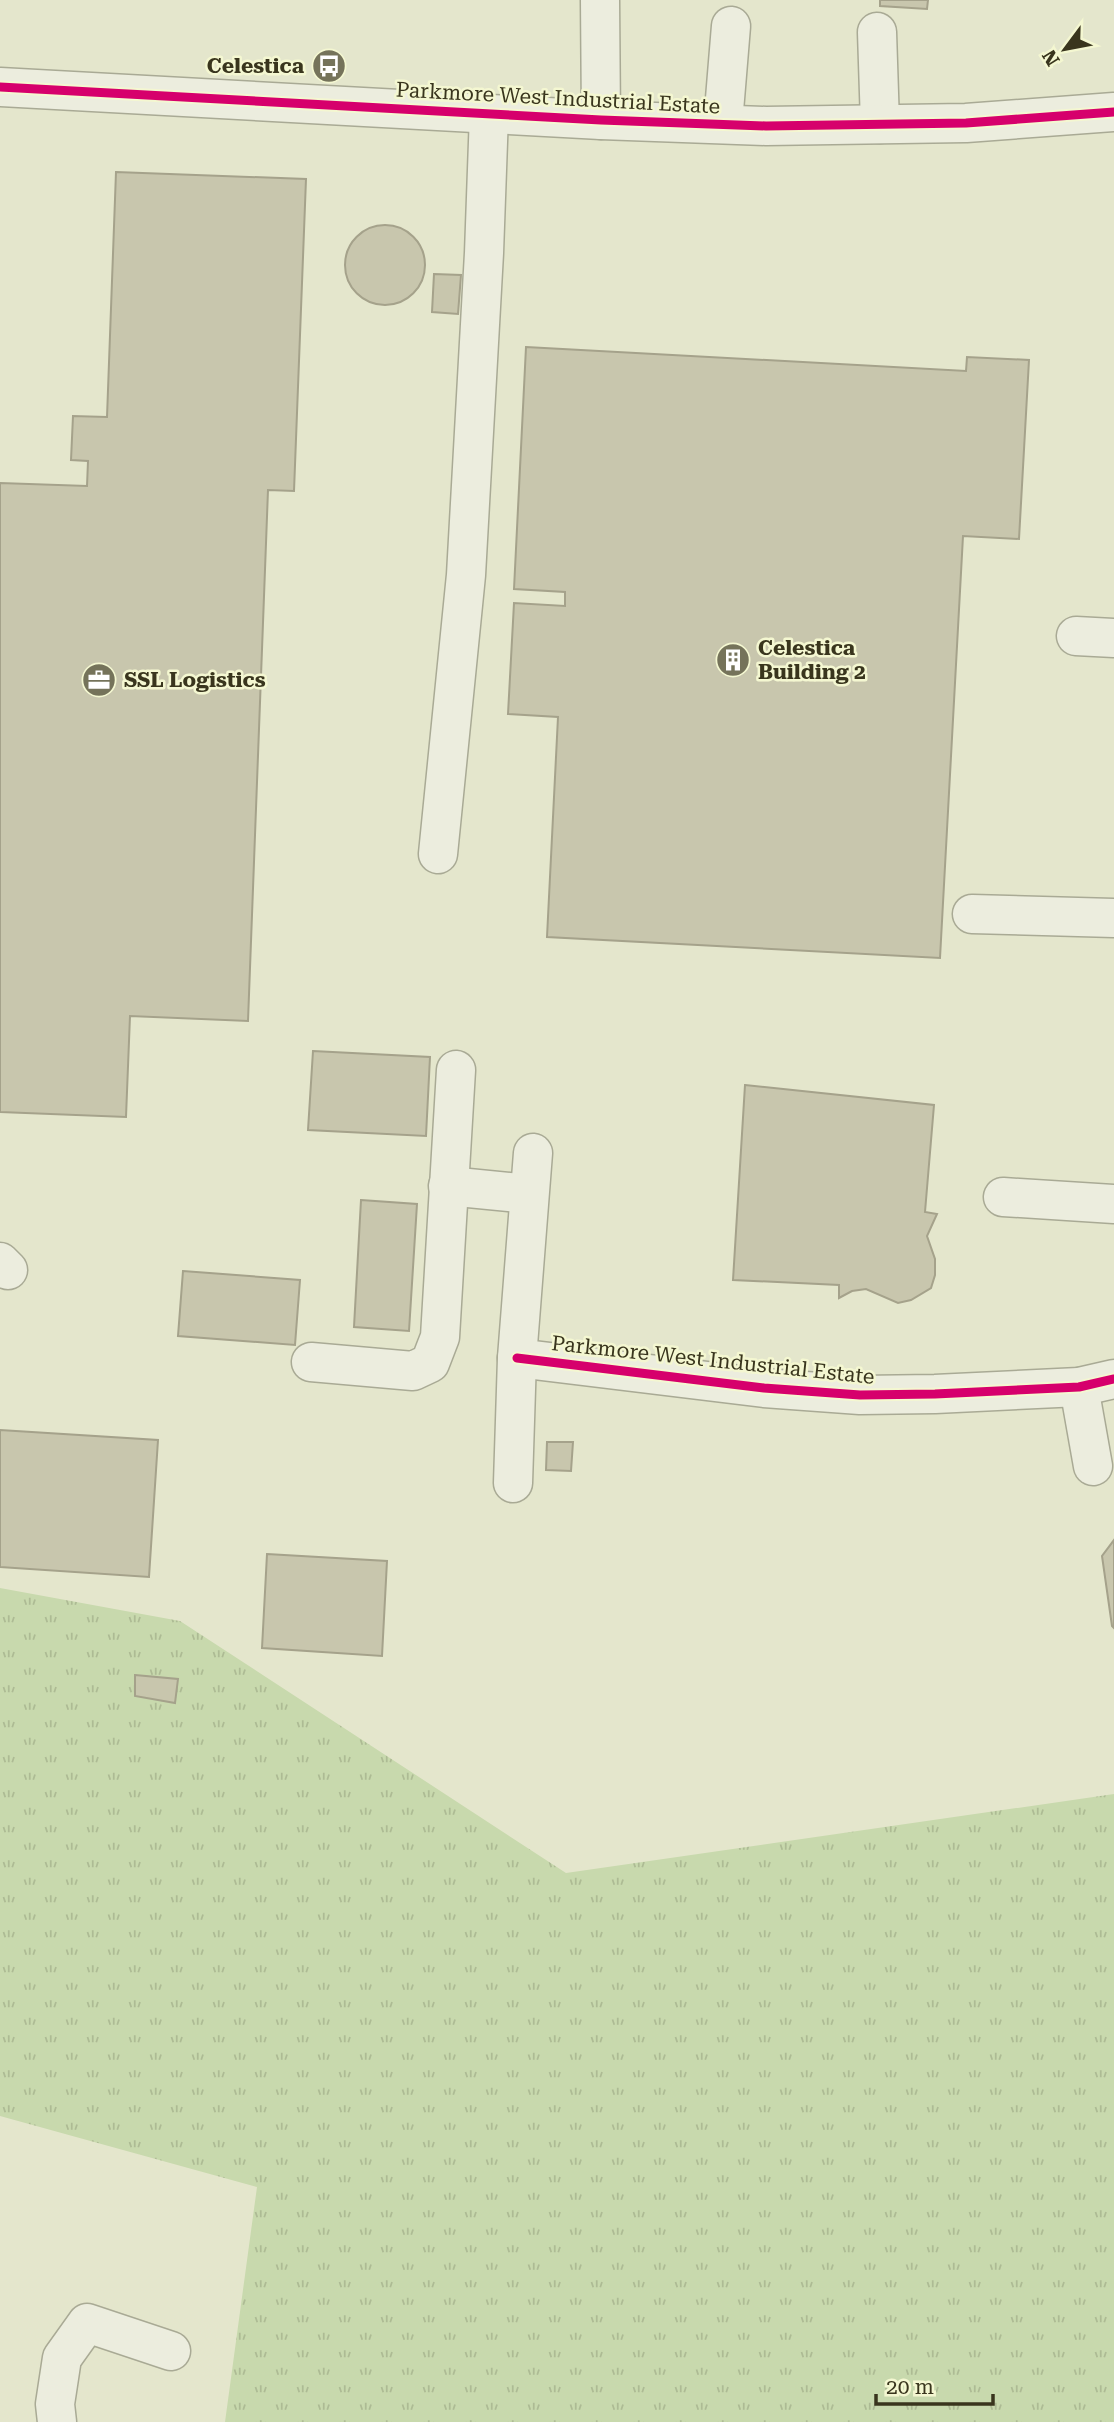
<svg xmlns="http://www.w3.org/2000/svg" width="1114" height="2422" font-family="'Roboto Serif',serif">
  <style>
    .grass { fill: url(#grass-tufts) }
    .building { fill: #c8c6ad; stroke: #a5a28b; stroke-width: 2 }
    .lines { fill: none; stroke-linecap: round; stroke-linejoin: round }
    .minor-casing { stroke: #a9aa95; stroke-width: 41 }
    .minor { stroke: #ecedde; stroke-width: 38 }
    .cycleway-casing { stroke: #f4f7d1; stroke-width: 13 }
    .cycleway { stroke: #d6006c; stroke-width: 9 }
    .labels { text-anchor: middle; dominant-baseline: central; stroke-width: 5; stroke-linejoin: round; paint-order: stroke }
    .poi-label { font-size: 21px; font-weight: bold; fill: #39351d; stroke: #f4f7d1; text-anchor: start }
    .street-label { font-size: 21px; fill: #39351d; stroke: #f4f7d1 }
  </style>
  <defs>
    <pattern id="grass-tufts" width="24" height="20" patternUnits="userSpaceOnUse" patternTransform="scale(1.75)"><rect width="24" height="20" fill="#c8d9ad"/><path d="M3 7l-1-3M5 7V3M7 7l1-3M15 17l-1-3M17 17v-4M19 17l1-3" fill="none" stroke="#adbb94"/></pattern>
  </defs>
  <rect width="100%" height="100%" fill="#e4e6cc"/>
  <polygon class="grass" points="0,1588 180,1621 566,1873 1114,1794 1114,2422 225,2422 257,2187 0,2116"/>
  <g class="building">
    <polygon points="880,0 928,0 927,9 880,6"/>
    <polygon points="116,172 306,179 294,491 268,490 248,1021 130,1016 126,1117 0,1112 0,483 87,486 88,461 71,460 73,416 107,417"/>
    <circle cx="385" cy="265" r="40"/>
    <polygon points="434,274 461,275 458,314 432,312"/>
    <polygon points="526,347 966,371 967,357 1029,360 1019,539 963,536 940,958 547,937 558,717 508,714 514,603 565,606 565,592 514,589"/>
    <polygon points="313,1051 430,1057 426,1136 308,1130"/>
    <polygon points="745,1085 934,1105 925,1212 937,1214 927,1236 935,1259 935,1275 931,1288 911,1300 898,1303 866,1289 852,1291 839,1298 839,1285 733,1280"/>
    <polygon points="361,1200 417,1204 409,1331 354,1327"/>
    <polygon points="183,1271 300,1280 295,1345 178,1336"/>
    <polygon points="0,1430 158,1440 149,1577 0,1567"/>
    <polygon points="547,1442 573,1442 571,1471 546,1470"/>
    <polygon points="1114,1540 1114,1628 1112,1626 1102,1556"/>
    <polygon points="267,1554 387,1561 382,1656 262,1648"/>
    <polygon points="135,1675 178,1679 175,1703 135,1696"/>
  </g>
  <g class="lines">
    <g class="minor-casing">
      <g id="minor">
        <polyline points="600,0 601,120"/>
        <polyline points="877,32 880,124"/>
        <polyline points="0,87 601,120 766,126 966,123 1114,112"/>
        <polyline points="723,123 731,26"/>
        <polyline points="1076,636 1114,638"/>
        <polyline points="438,854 466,575 484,253 489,114"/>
        <polyline points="972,914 1114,918"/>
        <polyline points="448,1186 529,1194"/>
        <polyline points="1003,1197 1114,1204"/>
        <polyline points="0,1262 8,1270"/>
        <polyline points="517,1358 764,1388 860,1395 935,1394 1079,1387 1114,1379"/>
        <polyline points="311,1362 413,1371 430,1363 440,1337 456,1070"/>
        <polyline points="1079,1387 1093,1466"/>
        <polyline points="513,1483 517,1358 533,1153"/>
        <polyline points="57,2422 55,2404 62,2358 87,2323 171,2351"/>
      </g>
    </g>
    <use href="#minor" class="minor"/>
    <g class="cycleway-casing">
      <g id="cycleway">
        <polyline points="0,87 601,120 766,126 966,123 1114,112"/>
        <polyline points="517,1358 764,1388 860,1395 935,1394 1079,1387 1114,1379"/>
      </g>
    </g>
    <use href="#cycleway" class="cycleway"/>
  </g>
  <defs>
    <g id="bus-disc" transform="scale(1.75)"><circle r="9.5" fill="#75735a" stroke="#f4f7d1"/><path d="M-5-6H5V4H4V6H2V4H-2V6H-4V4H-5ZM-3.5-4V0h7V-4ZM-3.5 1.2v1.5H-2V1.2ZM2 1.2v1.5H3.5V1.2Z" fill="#fff"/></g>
    <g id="building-disc" transform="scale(1.75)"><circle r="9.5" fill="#75735a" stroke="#f4f7d1"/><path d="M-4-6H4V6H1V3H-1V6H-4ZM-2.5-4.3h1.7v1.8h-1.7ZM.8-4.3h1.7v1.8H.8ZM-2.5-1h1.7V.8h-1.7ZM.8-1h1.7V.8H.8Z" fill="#fff"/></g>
    <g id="office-disc" transform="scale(1.75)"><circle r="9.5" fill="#75735a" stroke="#f4f7d1"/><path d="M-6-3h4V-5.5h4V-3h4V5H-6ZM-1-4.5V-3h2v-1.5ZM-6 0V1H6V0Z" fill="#fff"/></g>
  </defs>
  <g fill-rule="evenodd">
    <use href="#bus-disc" x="329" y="66"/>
    <use href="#building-disc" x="733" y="660"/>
    <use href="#office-disc" x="99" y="680"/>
  </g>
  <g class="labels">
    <g class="poi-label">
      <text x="304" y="66" text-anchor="end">Celestica</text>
      <text x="758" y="648">Celestica<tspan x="758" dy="24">Building 2</tspan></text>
      <text x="124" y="680">SSL Logistics</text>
    </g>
    <g class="street-label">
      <text transform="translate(558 98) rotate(3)">Parkmore West Industrial Estate</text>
      <text transform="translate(713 1360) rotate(6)">Parkmore West Industrial Estate</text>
    </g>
  </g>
  <g transform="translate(1065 49) rotate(238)" stroke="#f4f7d1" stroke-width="5" paint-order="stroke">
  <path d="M0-5L12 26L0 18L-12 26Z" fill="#39351d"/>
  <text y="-10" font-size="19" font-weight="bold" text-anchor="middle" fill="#39351d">N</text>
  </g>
  <path d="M876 2394v10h117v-10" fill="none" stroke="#39351d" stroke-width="3.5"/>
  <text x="886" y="2394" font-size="21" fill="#39351d" stroke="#f4f7d1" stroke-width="5" paint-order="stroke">20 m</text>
</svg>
